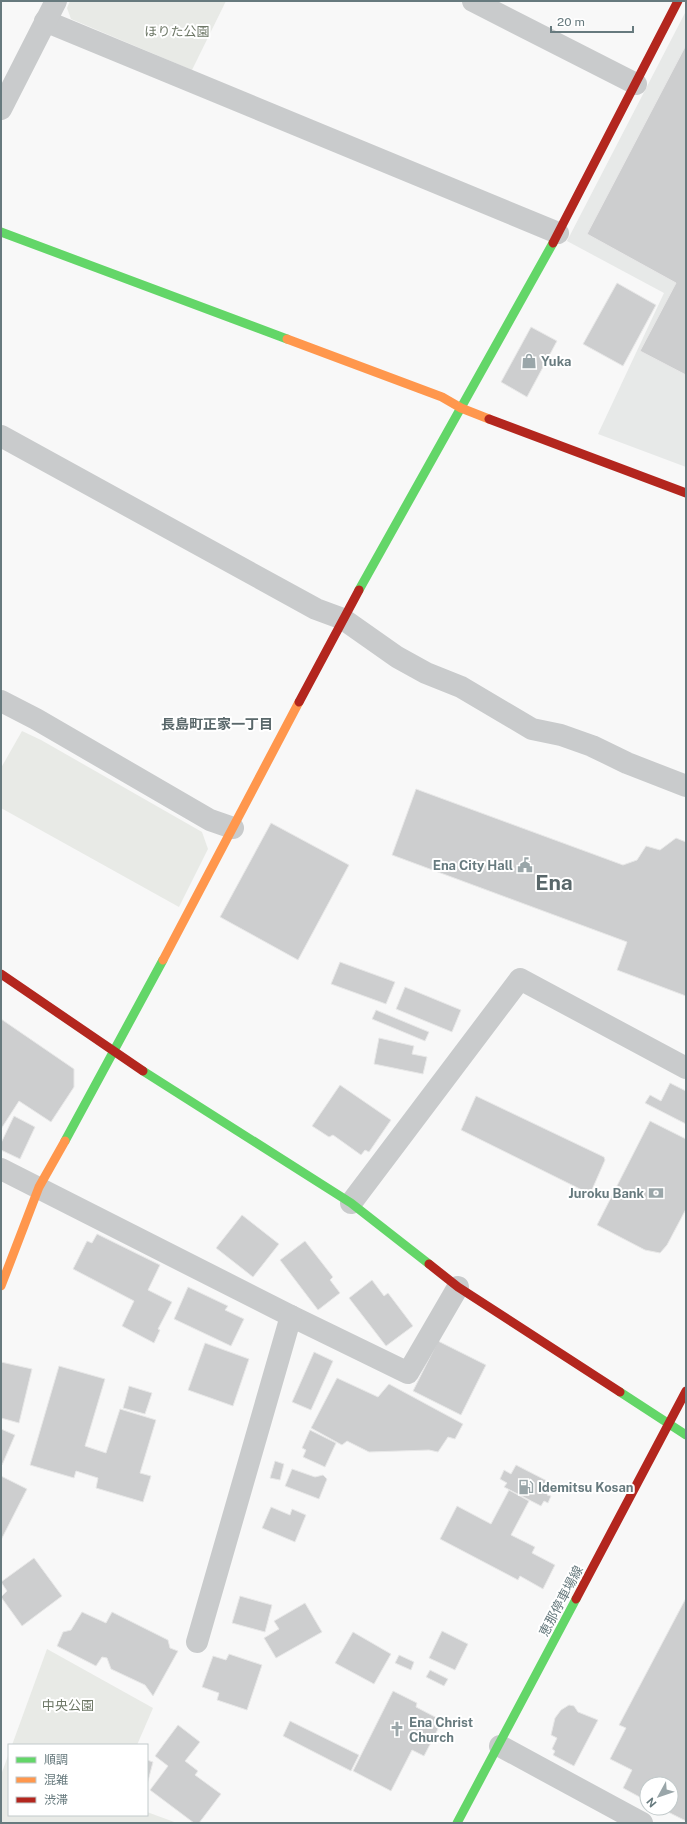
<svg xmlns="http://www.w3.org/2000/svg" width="687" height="1824" font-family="'Public Sans','Noto Sans JP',sans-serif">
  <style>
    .built { fill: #e7e9e8 }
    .green { fill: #e8eae6 }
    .building { fill: #cdcecf; stroke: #e8e8e8 }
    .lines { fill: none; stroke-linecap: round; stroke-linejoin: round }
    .street { stroke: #c9cbcc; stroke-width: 22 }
    .fast { stroke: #63d668; stroke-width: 9 }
    .slow { stroke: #ff974d; stroke-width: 9 }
    .jam { stroke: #b3261e; stroke-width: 9 }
    .labels { text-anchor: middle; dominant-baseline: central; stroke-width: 4; stroke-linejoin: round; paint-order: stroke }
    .park-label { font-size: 13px; fill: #6d7766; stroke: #fff }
    .poi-label { font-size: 13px; font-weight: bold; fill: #677a7e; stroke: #fff; text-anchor: start }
    .street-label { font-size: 13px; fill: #677a7e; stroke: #fff }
    .neighbourhood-label { font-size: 14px; font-weight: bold; fill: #59676a; stroke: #fff }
    .town-label { font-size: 21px; font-weight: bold; fill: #59676a; stroke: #fff }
  </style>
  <rect width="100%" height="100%" fill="#f8f8f8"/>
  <polygon class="built" points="686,11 686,467 598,434 664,293 567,241"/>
  <g class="green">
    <polygon points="70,1 226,1 192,70 71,19 67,8"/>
    <polygon points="22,731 41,740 202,832 208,849 179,907 1,808 1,768"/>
    <polygon points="47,1649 153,1708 137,1745 12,1745"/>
    <polygon points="9,1753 9,1815 147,1815 147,1812 177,1823 1,1823 1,1775"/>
  </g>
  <g class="building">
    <polygon points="686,45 686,375 640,351 676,283 587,234"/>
    <polygon points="617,283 656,305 623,366 583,344"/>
    <polygon points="531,327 557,341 527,397 501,382"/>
    <polygon points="416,789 623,865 637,860 646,846 660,850 676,838 686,842 686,996 617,970 627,942 392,855"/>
    <polygon points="271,823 349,865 298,960 220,917"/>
    <polygon points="340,962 395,982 386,1004 331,984"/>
    <polygon points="405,987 461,1010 452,1032 396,1009"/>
    <polygon points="376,1010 429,1032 425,1041 372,1019"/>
    <polygon points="1,1019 74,1069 74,1087 51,1122 19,1101 1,1129"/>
    <polygon points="379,1038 414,1046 412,1054 427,1057 423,1074 374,1064"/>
    <polygon points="670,1083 686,1091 686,1124 645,1103 650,1095 661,1101"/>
    <polygon points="340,1085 391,1120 369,1152 365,1150 361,1155 333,1135 329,1137 312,1126"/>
    <polygon points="476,1096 604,1157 605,1160 591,1192 588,1193 461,1130"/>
    <polygon points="14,1116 35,1127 20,1159 1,1150 1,1143"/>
    <polygon points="650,1121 686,1139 686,1209 667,1245 660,1253 645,1250 597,1225"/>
    <polygon points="242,1215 279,1244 253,1277 216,1248"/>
    <polygon points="97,1234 160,1265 148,1290 172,1302 158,1329 160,1330 154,1343 122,1326 134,1301 73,1269 87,1241 92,1243"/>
    <polygon points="305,1241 333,1277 330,1280 340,1293 318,1310 280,1260"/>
    <polygon points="372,1280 384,1296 388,1293 413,1326 386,1346 349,1298"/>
    <polygon points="188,1287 228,1306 225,1310 244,1319 231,1346 174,1319"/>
    <polygon points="438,1341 486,1365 461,1415 413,1391"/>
    <polygon points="205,1343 249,1359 233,1406 188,1390"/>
    <polygon points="314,1352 333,1361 311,1410 292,1402"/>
    <polygon points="1,1362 32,1369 19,1423 1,1418"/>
    <polygon points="59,1366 105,1379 85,1446 106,1453 120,1409 156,1420 140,1473 151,1476 143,1502 96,1488 98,1478 76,1471 74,1478 30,1465"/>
    <polygon points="337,1378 378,1397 389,1384 463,1424 455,1439 448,1437 438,1452 429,1450 369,1452 347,1441 342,1445 311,1428"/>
    <polygon points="129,1386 152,1393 145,1414 123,1408"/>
    <polygon points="1,1429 15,1435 2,1465 1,1464"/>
    <polygon points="310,1430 336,1443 325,1467 303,1457 306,1450 302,1448"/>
    <polygon points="275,1461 284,1464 280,1480 270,1478"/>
    <polygon points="516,1465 553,1484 547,1495 551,1496 548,1503 544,1501 541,1506 504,1487 507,1483 500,1479 504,1470 511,1474"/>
    <polygon points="292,1469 315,1477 323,1475 327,1479 319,1499 285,1486"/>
    <polygon points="1,1476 27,1489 1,1540"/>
    <polygon points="509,1490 529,1501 511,1535 535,1547 532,1553 555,1565 543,1589 520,1576 518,1580 440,1539 457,1506 491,1524"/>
    <polygon points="271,1507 290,1515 292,1509 306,1515 295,1542 262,1528"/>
    <polygon points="34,1558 62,1596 22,1626 1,1597 7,1591 1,1582"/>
    <polygon points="240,1596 272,1605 265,1632 232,1623"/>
    <polygon points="686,1598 686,1821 660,1808 671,1808 671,1784 647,1784 647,1801 623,1788 632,1770 610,1759 626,1728 619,1725"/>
    <polygon points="305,1603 322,1632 276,1658 264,1638 279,1629 274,1621"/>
    <polygon points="82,1612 106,1623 112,1612 168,1640 170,1648 178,1651 153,1696 145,1685 111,1669 107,1658 102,1657 96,1666 57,1646 63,1632 71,1630"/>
    <polygon points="442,1631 468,1644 455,1670 429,1658"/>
    <polygon points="353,1632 391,1654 374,1684 335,1663"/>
    <polygon points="229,1654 262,1665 247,1710 217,1700 219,1693 202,1687 213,1656 226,1660"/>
    <polygon points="399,1655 414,1662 411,1670 395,1663"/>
    <polygon points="430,1670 448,1679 444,1686 426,1677"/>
    <polygon points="393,1691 417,1703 416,1707 437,1718 434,1724 439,1727 424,1756 412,1750 391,1791 353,1771"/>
    <polygon points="569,1705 574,1706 578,1712 598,1720 574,1766 553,1755 555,1751 552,1749 557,1738 551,1735 555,1718 561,1710"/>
    <polygon points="290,1721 359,1755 351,1771 283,1736"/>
    <polygon points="178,1725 200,1742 185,1761 198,1771 195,1775 221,1794 199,1823 194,1823 150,1790 168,1766 155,1756"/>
    <polygon points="147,1760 153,1762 147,1785"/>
  </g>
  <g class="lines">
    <g class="street">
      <polyline points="473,1 636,84"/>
      <polyline points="45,21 558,233"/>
      <polyline points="1,109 56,1"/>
      <polyline points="1,436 316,609 343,619 397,657 426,673 461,687 532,729 561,735 592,746 627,763 686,786"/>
      <polyline points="1,701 36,719 210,820 233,828"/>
      <polyline points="1,1169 291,1316 408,1373 458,1287"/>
      <polyline points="351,1203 520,979 686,1068"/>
      <polyline points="197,1642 291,1316"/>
      <polyline points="500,1746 642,1823"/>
    </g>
    <g class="fast">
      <polyline points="1,232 287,339"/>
      <polyline points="359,590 553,243"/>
      <polyline points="143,1071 351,1203 429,1264"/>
      <polyline points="65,1141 163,960"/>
      <polyline points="620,1392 686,1435"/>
      <polyline points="457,1823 576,1599"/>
    </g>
    <g class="slow">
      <polyline points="287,339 442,397 461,408 489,419"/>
      <polyline points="163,960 299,702"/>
      <polyline points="1,1286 39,1187 65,1141"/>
    </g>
    <g class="jam">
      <polyline points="553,243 678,1"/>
      <polyline points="489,419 686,493"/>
      <polyline points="299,702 359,590"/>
      <polyline points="1,974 143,1071"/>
      <polyline points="429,1264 458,1287 620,1392"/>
      <polyline points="576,1599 686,1391"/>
    </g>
  </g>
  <defs>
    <g id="shop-bare" transform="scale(1.2)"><path d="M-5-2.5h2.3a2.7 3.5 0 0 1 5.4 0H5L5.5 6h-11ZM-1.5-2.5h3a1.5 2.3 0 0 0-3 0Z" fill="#9aa6a9" stroke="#fff" stroke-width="2.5" paint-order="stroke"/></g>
    <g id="civic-bare" transform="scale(1.2)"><path d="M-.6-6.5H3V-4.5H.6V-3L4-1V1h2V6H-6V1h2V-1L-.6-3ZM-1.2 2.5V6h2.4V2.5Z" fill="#9aa6a9" stroke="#fff" stroke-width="2.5" paint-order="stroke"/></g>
    <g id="bank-bare" transform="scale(1.2)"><path d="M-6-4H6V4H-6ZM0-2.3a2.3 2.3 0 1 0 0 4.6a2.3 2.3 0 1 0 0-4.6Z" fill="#9aa6a9" stroke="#fff" stroke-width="2.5" paint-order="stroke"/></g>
    <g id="fuel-bare" transform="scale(1.2)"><path d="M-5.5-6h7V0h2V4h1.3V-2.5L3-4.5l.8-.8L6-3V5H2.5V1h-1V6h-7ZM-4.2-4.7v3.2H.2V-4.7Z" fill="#9aa6a9" stroke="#fff" stroke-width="2.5" paint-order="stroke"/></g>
    <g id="church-bare" transform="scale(1.2)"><path d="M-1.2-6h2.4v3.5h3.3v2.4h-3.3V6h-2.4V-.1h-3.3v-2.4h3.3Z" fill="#9aa6a9" stroke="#fff" stroke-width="2.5" paint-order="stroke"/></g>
  </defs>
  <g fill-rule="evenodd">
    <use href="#shop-bare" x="529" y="361"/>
    <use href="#civic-bare" x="525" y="865"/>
    <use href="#bank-bare" x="656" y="1193"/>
    <use href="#fuel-bare" x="526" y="1487"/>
    <use href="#church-bare" x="397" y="1729"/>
  </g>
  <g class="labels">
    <g class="park-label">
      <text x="177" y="31">ほりた公園</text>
      <text x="68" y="1705">中央公園</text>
    </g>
    <g class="poi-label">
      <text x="541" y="361">Yuka</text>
      <text x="513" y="865" text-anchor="end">Ena City Hall</text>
      <text x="644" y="1193" text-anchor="end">Juroku Bank</text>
      <text x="538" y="1487">Idemitsu Kosan</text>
      <text x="409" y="1722">Ena Christ<tspan x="409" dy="15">Church</tspan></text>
    </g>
    <g class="street-label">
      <text transform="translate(561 1601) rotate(-62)">恵那停車場線</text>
    </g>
    <g class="neighbourhood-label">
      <text x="217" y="724">長島町正家一丁目</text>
    </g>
    <g class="town-label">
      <text x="554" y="882">Ena</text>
    </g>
  </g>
  <rect width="687" height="1824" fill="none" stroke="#677a7e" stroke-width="4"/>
  <rect x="8" y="1744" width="140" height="72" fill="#ffffff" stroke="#c2cacb"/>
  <rect x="16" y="1757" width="20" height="6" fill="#63d668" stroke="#c2cacb"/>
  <text x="44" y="1764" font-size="12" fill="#677a7e">順調</text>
  <rect x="16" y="1777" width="20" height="6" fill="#ff974d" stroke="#c2cacb"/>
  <text x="44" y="1784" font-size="12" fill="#677a7e">混雑</text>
  <rect x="16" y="1797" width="20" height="6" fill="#b3261e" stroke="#c2cacb"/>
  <text x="44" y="1804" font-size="12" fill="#677a7e">渋滞</text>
  <g transform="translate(659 1796) rotate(230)"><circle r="19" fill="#ffffff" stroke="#c2cacb"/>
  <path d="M0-3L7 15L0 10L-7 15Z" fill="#9aa6a9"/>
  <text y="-6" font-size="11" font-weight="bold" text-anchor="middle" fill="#677a7e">N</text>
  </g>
  <path d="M551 26v6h82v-6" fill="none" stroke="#677a7e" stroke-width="2"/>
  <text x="557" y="26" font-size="12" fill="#677a7e" stroke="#ffffff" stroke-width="3" paint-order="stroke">20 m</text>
</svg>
